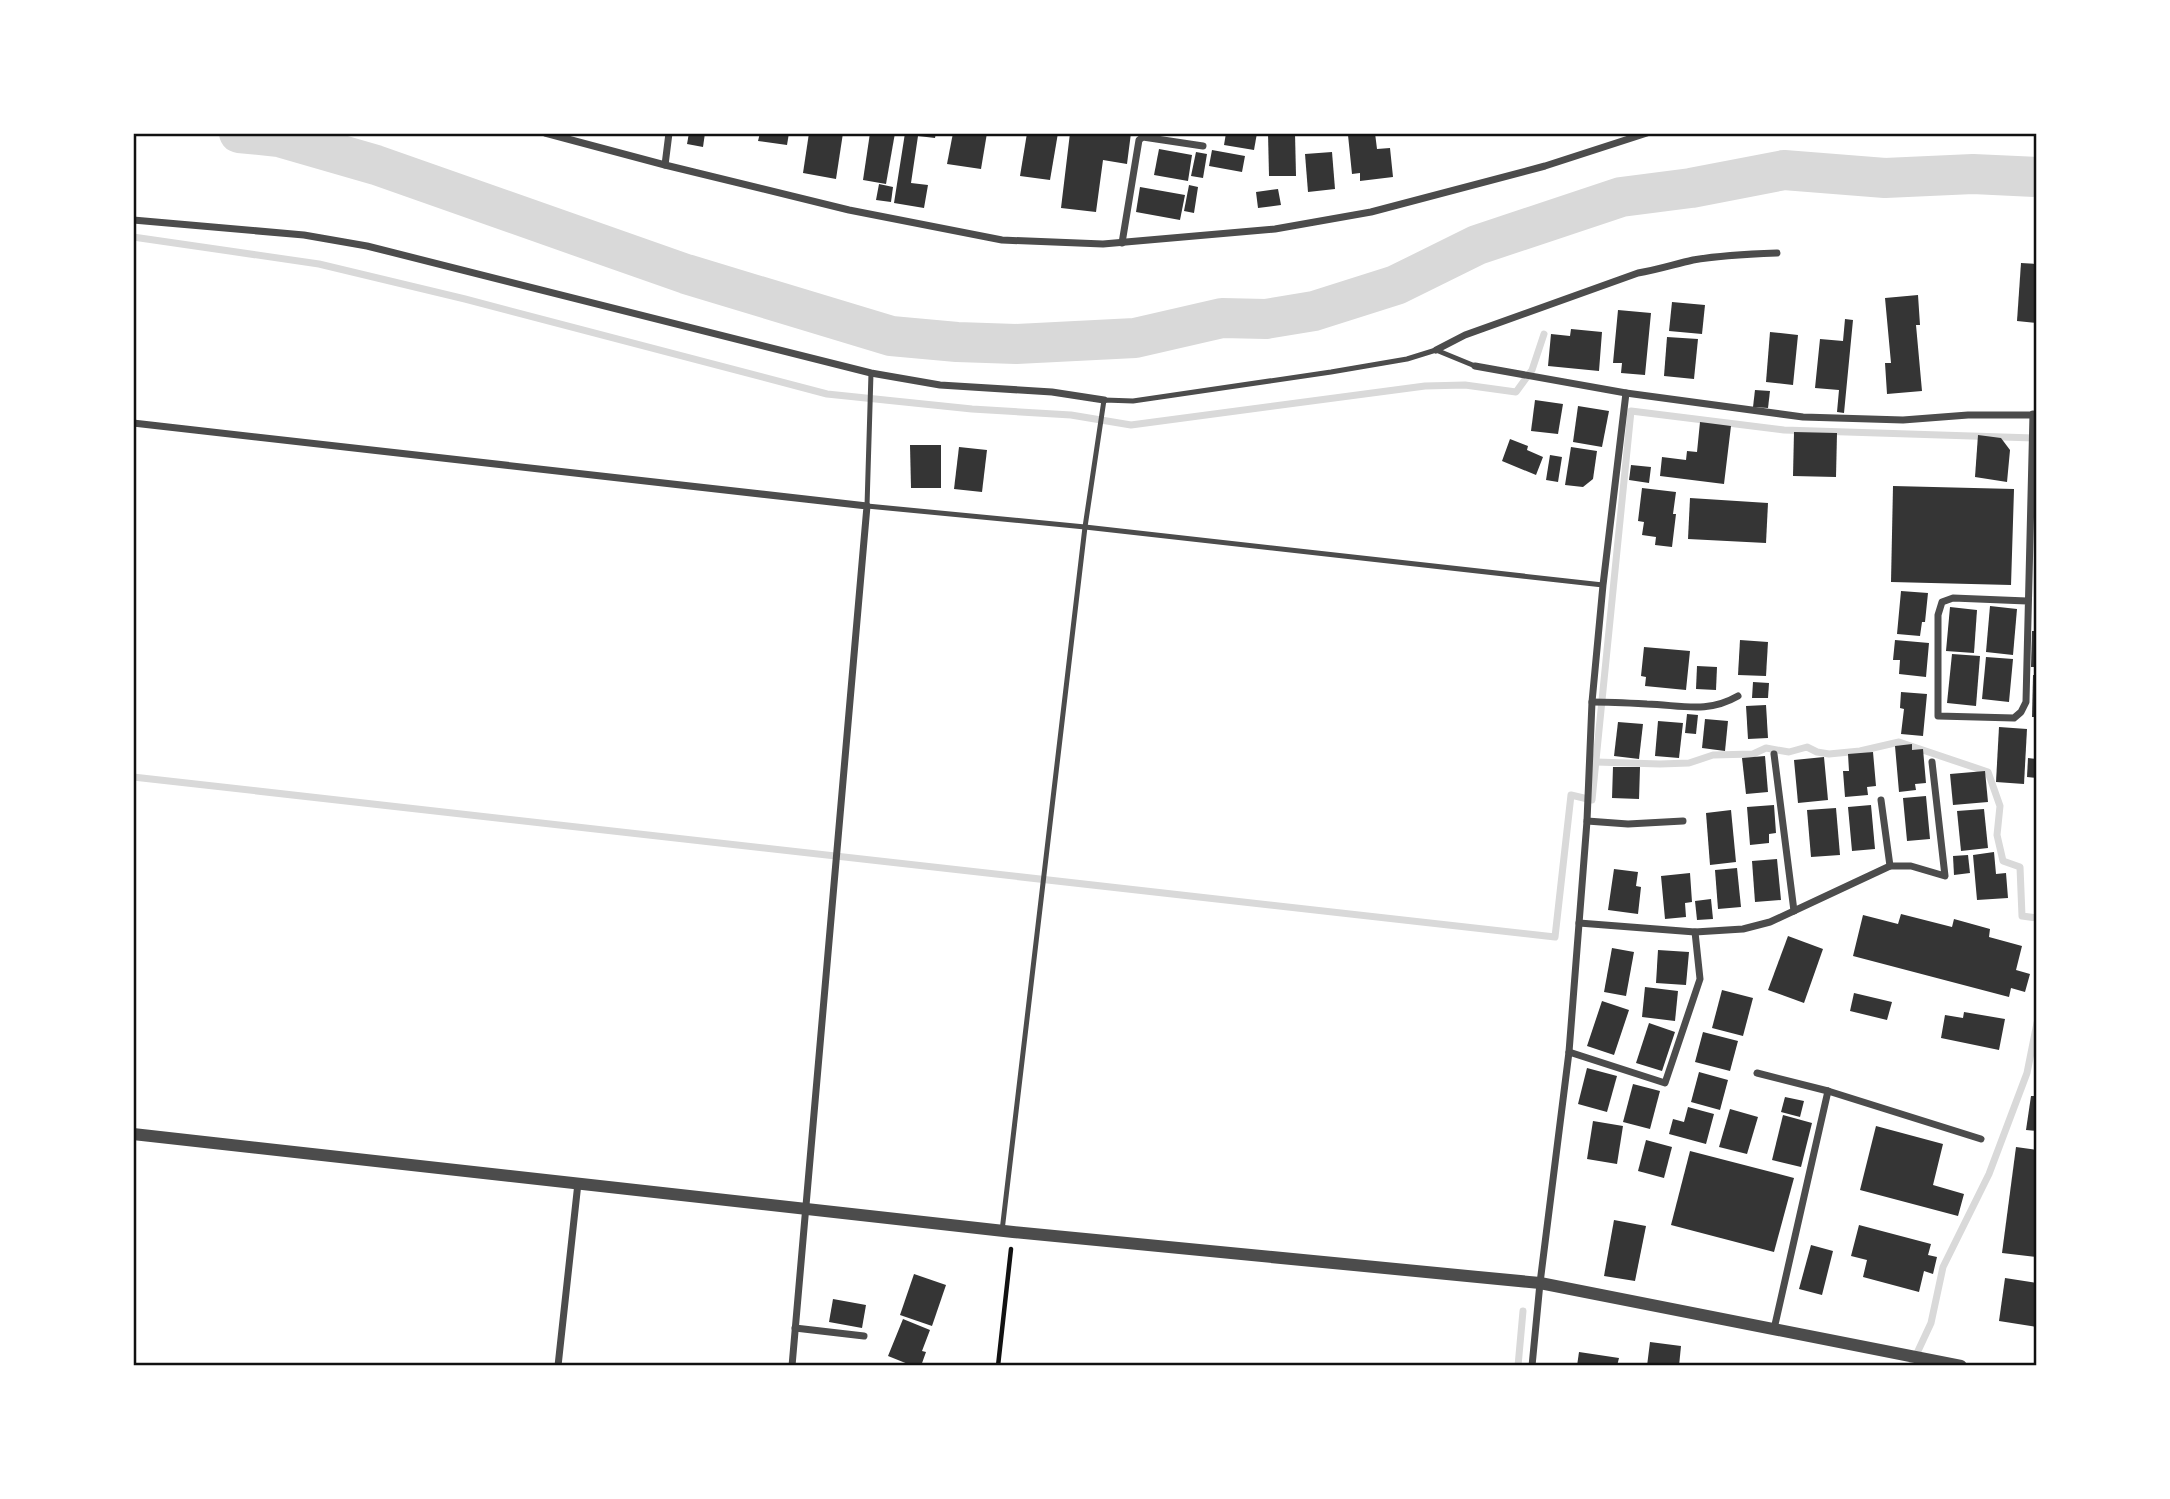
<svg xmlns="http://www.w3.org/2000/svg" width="2170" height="1499" font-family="Figtree,sans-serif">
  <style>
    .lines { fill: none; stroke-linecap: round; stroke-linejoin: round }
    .stream { stroke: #d9d9d9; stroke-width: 7 }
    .river { stroke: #d9d9d9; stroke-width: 40 }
    .building { fill: #353535 }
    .path { stroke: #111; stroke-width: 4.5 }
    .service { stroke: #4c4c4c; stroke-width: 5 }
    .minor { stroke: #4c4c4c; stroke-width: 7 }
    .tertiary { stroke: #4c4c4c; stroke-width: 12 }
    .neatline { fill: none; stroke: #111; stroke-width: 2.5 }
  </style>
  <rect width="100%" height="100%" fill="#fff"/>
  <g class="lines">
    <g class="stream">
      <polyline points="133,237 319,264 465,299 827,394 972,409 1071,415 1131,425 1425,386 1465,385 1516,392 1532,370 1544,334"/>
      <polyline points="1596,762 1660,764 1689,763 1713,755 1753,754 1766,748 1789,752 1807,747 1817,752 1829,754 1860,751 1899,742 1988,772 2000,806 1997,835 2003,861 2020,867 2022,916 2037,918"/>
      <polyline points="133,777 1555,937 1571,795 1592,800 1631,411 1784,430 2037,438"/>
      <polyline points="1518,1366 1523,1311"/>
      <polyline points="1911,1366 1931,1323 1943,1267 1989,1174 2027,1073 2037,1023"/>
    </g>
    <polyline class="river" points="239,133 279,137 376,165 686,274 891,336 957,342 1016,344 1135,338 1222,318 1266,319 1314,311 1396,285 1477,245 1621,197 1691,188 1784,170 1885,178 1973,174 2037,177"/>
  </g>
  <g class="building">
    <polygon points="689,133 705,133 703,147 687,144"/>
    <polygon points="760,133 789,133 787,145 758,141"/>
    <polygon points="809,133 843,133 836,179 803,173"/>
    <polygon points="870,133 895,133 886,184 863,180"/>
    <polygon points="905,133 936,133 935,138 918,136 911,183 928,185 924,208 894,203"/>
    <polygon points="953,133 987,133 981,169 947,164"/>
    <polygon points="1027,133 1058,133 1050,180 1020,176"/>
    <polygon points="1070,133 1131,133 1127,164 1103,160 1096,212 1061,208"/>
    <polygon points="1226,133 1257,133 1254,150 1224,145"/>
    <polygon points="1268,133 1295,133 1296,176 1269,176"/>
    <polygon points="1375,133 1377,149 1390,148 1393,177 1360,181 1360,173 1352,174 1348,135"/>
    <polygon points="1159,149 1192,155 1188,181 1154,175"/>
    <polygon points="1212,150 1245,156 1242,172 1209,166"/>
    <polygon points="1196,152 1207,154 1203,178 1191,176"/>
    <polygon points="1332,152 1335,189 1308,192 1305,154"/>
    <polygon points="879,184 893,187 891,202 876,200"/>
    <polygon points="1189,185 1198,187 1194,213 1184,211"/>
    <polygon points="1140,187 1185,195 1180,220 1136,212"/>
    <polygon points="1278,189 1281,205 1258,208 1256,192"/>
    <polygon points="2021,263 2037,264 2037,323 2017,321"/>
    <polygon points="1918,295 1920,325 1916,325 1922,391 1887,394 1885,363 1891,363 1885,298"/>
    <polygon points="1672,302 1705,305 1702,334 1669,331"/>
    <polygon points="1618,310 1651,313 1645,375 1621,373 1622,363 1613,363"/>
    <polygon points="1845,319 1853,320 1844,413 1837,412 1839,390 1815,388 1820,339 1843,341"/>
    <polygon points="1571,329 1602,332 1599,371 1548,366 1551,334 1570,336"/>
    <polygon points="1770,332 1798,335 1793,385 1766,382"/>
    <polygon points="1667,337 1698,339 1694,379 1664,376"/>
    <polygon points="1755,390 1770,391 1768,408 1753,407"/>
    <polygon points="1535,400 1563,404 1558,434 1531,431"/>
    <polygon points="1578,406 1609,411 1602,447 1573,442"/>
    <polygon points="1700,422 1731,426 1724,484 1660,476 1662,457 1686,460 1687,451 1697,452"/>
    <polygon points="1794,432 1837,433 1836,477 1793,476"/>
    <polygon points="1978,435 2001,438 2010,450 2007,482 1975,477"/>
    <polygon points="1510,439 1528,446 1527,450 1543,457 1536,475 1502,461"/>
    <polygon points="910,445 941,445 941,488 911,488"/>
    <polygon points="959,447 987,450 982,492 954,489"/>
    <polygon points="1571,447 1597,451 1593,479 1583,487 1565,485"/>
    <polygon points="1550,455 1562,457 1558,482 1546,480"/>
    <polygon points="1631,465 1651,467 1649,483 1629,480"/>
    <polygon points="1893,486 2014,489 2011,585 1891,582"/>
    <polygon points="1642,488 1676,492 1673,514 1676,514 1672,547 1655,545 1656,537 1642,535 1644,522 1638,521"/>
    <polygon points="1690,498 1768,503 1766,543 1688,539"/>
    <polygon points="1901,591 1928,593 1925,622 1922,622 1920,636 1897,634"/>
    <polygon points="1990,606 2017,609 2013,655 1986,652"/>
    <polygon points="1950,607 1977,610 1974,653 1946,651"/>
    <polygon points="2032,631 2037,631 2037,667 2031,667"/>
    <polygon points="1740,640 1768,642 1766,676 1738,675"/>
    <polygon points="1895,640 1929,643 1926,677 1899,674 1900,660 1893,660"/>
    <polygon points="1644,647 1690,651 1686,690 1645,686 1646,677 1641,676"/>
    <polygon points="1952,654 1980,656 1976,706 1947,703"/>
    <polygon points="1986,657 2013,659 2009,702 1982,699"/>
    <polygon points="1697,666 1717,667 1716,690 1696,689"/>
    <polygon points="2033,675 2037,675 2037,717 2032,717"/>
    <polygon points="1753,682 1769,683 1768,698 1752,698"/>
    <polygon points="1901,692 1927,694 1923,736 1901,734 1904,709 1900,708"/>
    <polygon points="1766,705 1768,738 1748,739 1746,706"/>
    <polygon points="1687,714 1698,715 1696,734 1685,733"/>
    <polygon points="1705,719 1728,721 1725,751 1702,748"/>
    <polygon points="1658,721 1683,723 1679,758 1655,756"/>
    <polygon points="1618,722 1643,724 1639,759 1614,756"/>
    <polygon points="1999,727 2027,729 2024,784 1996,782"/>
    <polygon points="1912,744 1912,750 1923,749 1926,783 1915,784 1916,790 1899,792 1895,746"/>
    <polygon points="1873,752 1876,786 1867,787 1868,795 1845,797 1843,771 1849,771 1848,754"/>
    <polygon points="1765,756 1768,792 1746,794 1742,758"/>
    <polygon points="1824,757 1828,800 1798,803 1794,760"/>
    <polygon points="2028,758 2037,759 2037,778 2027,777"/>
    <polygon points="1613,767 1640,767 1639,799 1612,798"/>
    <polygon points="1985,771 1988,802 1953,805 1950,774"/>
    <polygon points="1926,796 1930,839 1907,841 1903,798"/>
    <polygon points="1774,805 1776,833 1769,834 1769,843 1750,845 1747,807"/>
    <polygon points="1871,805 1875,849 1852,851 1848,807"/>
    <polygon points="1836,808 1840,855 1811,857 1807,810"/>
    <polygon points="1984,809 1988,848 1961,851 1957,811"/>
    <polygon points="1731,810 1736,862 1710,865 1706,813"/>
    <polygon points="1994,852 1996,874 2006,873 2008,898 1977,900 1973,855"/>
    <polygon points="1968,855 1970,873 1954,875 1953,856"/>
    <polygon points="1777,859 1781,900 1755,902 1752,861"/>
    <polygon points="1737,868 1741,907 1718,909 1715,870"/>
    <polygon points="1614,869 1638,872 1636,886 1641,887 1638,914 1608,910"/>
    <polygon points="1690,873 1692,902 1685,903 1686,917 1665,919 1661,876"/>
    <polygon points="1711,899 1713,919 1697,920 1695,901"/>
    <polygon points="1901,914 1952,927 1954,919 1990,929 1989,937 2022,946 2016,970 2030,974 2025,992 2011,988 2009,997 1853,956 1863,915 1898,924"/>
    <polygon points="1788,936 1823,949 1804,1003 1768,990"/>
    <polygon points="1612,948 1634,952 1626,996 1604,992"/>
    <polygon points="1658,950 1689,952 1686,985 1656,983"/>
    <polygon points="1645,987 1678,991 1675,1021 1642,1017"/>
    <polygon points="1722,990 1753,998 1743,1036 1712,1028"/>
    <polygon points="1854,993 1892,1002 1887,1020 1850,1011"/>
    <polygon points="1602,1001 1629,1010 1614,1055 1587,1046"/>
    <polygon points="1964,1012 2005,1019 1999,1050 1941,1038 1945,1015 1963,1018"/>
    <polygon points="1649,1023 1675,1032 1662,1071 1636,1063"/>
    <polygon points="1703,1032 1738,1041 1730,1071 1695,1062"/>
    <polygon points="1587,1068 1617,1076 1607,1112 1578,1104"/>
    <polygon points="1699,1072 1728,1080 1720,1110 1691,1102"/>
    <polygon points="1633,1084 1660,1091 1650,1129 1623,1122"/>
    <polygon points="2031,1096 2037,1096 2037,1131 2026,1130"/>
    <polygon points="1785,1097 1804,1101 1800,1117 1781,1112"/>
    <polygon points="1688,1107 1714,1114 1706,1144 1669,1134 1673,1119 1684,1122"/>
    <polygon points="1730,1109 1758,1117 1747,1154 1719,1147"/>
    <polygon points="1783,1115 1812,1123 1801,1167 1772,1160"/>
    <polygon points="1593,1121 1623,1126 1617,1164 1587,1159"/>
    <polygon points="1876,1126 1943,1144 1933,1185 1964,1194 1958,1216 1860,1190"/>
    <polygon points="1646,1140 1672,1147 1664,1178 1638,1171"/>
    <polygon points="2016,1147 2037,1150 2037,1257 2002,1253"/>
    <polygon points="1690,1151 1794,1178 1774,1252 1671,1225"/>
    <polygon points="1614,1220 1646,1226 1635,1281 1604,1276"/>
    <polygon points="1859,1225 1931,1244 1928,1255 1937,1257 1933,1274 1924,1271 1919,1292 1863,1277 1867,1260 1851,1256"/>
    <polygon points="1811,1245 1833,1251 1822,1295 1799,1289"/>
    <polygon points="914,1274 946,1285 932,1326 900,1315"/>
    <polygon points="2005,1278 2037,1283 2037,1327 1999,1321"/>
    <polygon points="833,1299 866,1305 862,1328 829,1322"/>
    <polygon points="903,1319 930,1330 922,1351 926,1352 921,1366 913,1366 888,1356"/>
    <polygon points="1650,1342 1681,1346 1679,1366 1647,1366"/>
    <polygon points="1579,1352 1619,1358 1617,1366 1577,1366"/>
  </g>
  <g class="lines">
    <polyline class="path" points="998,1366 1011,1249"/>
    <g class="service">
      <polyline points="871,373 867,506 1085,527 1603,585"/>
      <polyline points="1002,1231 1085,527 1104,400 1133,401 1331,372 1407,359 1436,350 1475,366"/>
    </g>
    <g class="minor">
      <polyline points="545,133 665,165 849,210 1002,240 1103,244 1275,229 1371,212 1545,166 1647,133"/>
      <polyline points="665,165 669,133"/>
      <polyline points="133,220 304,235 367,246 871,373 940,385 1052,392 1104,400"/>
      <polyline points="1122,243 1139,140 1143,137 1203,146"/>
      <path d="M1436,350L1465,335L1638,273C1657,270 1675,264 1693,260C1721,255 1749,254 1777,253"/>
      <polyline points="1475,366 1626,393 1803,417 1903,420 1968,415 2037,415"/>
      <polyline points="133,423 867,506 792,1366"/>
      <polyline points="2027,601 1953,598 1942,602 1938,615 1938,716 2014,718 2021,712 2026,702 2033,414"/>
      <path d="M1592,702C1611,702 1629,703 1647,704C1681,705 1707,714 1738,696"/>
      <polyline points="1774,754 1794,911"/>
      <polyline points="1881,800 1890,866"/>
      <polyline points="1587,821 1628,824 1683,821"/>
      <polyline points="1579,923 1695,932 1743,929 1770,922 1890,866 1911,866 1945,876 1932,762"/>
      <polyline points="1569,1052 1665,1083 1700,979 1695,932"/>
      <polyline points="1757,1073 1828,1091 1981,1139"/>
      <polyline points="795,1328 864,1336"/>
      <polyline points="1774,1329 1828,1091"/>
      <polyline points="558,1366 578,1183"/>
      <polyline points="1532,1366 1540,1283 1569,1052 1587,821 1592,702 1603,585 1626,393"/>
    </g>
    <polyline class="tertiary" points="133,1134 1013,1232 1540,1283 1961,1366"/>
  </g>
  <rect width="2170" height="1499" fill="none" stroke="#ffffff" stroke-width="270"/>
  <rect x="135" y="135" width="1900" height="1229" class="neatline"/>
</svg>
